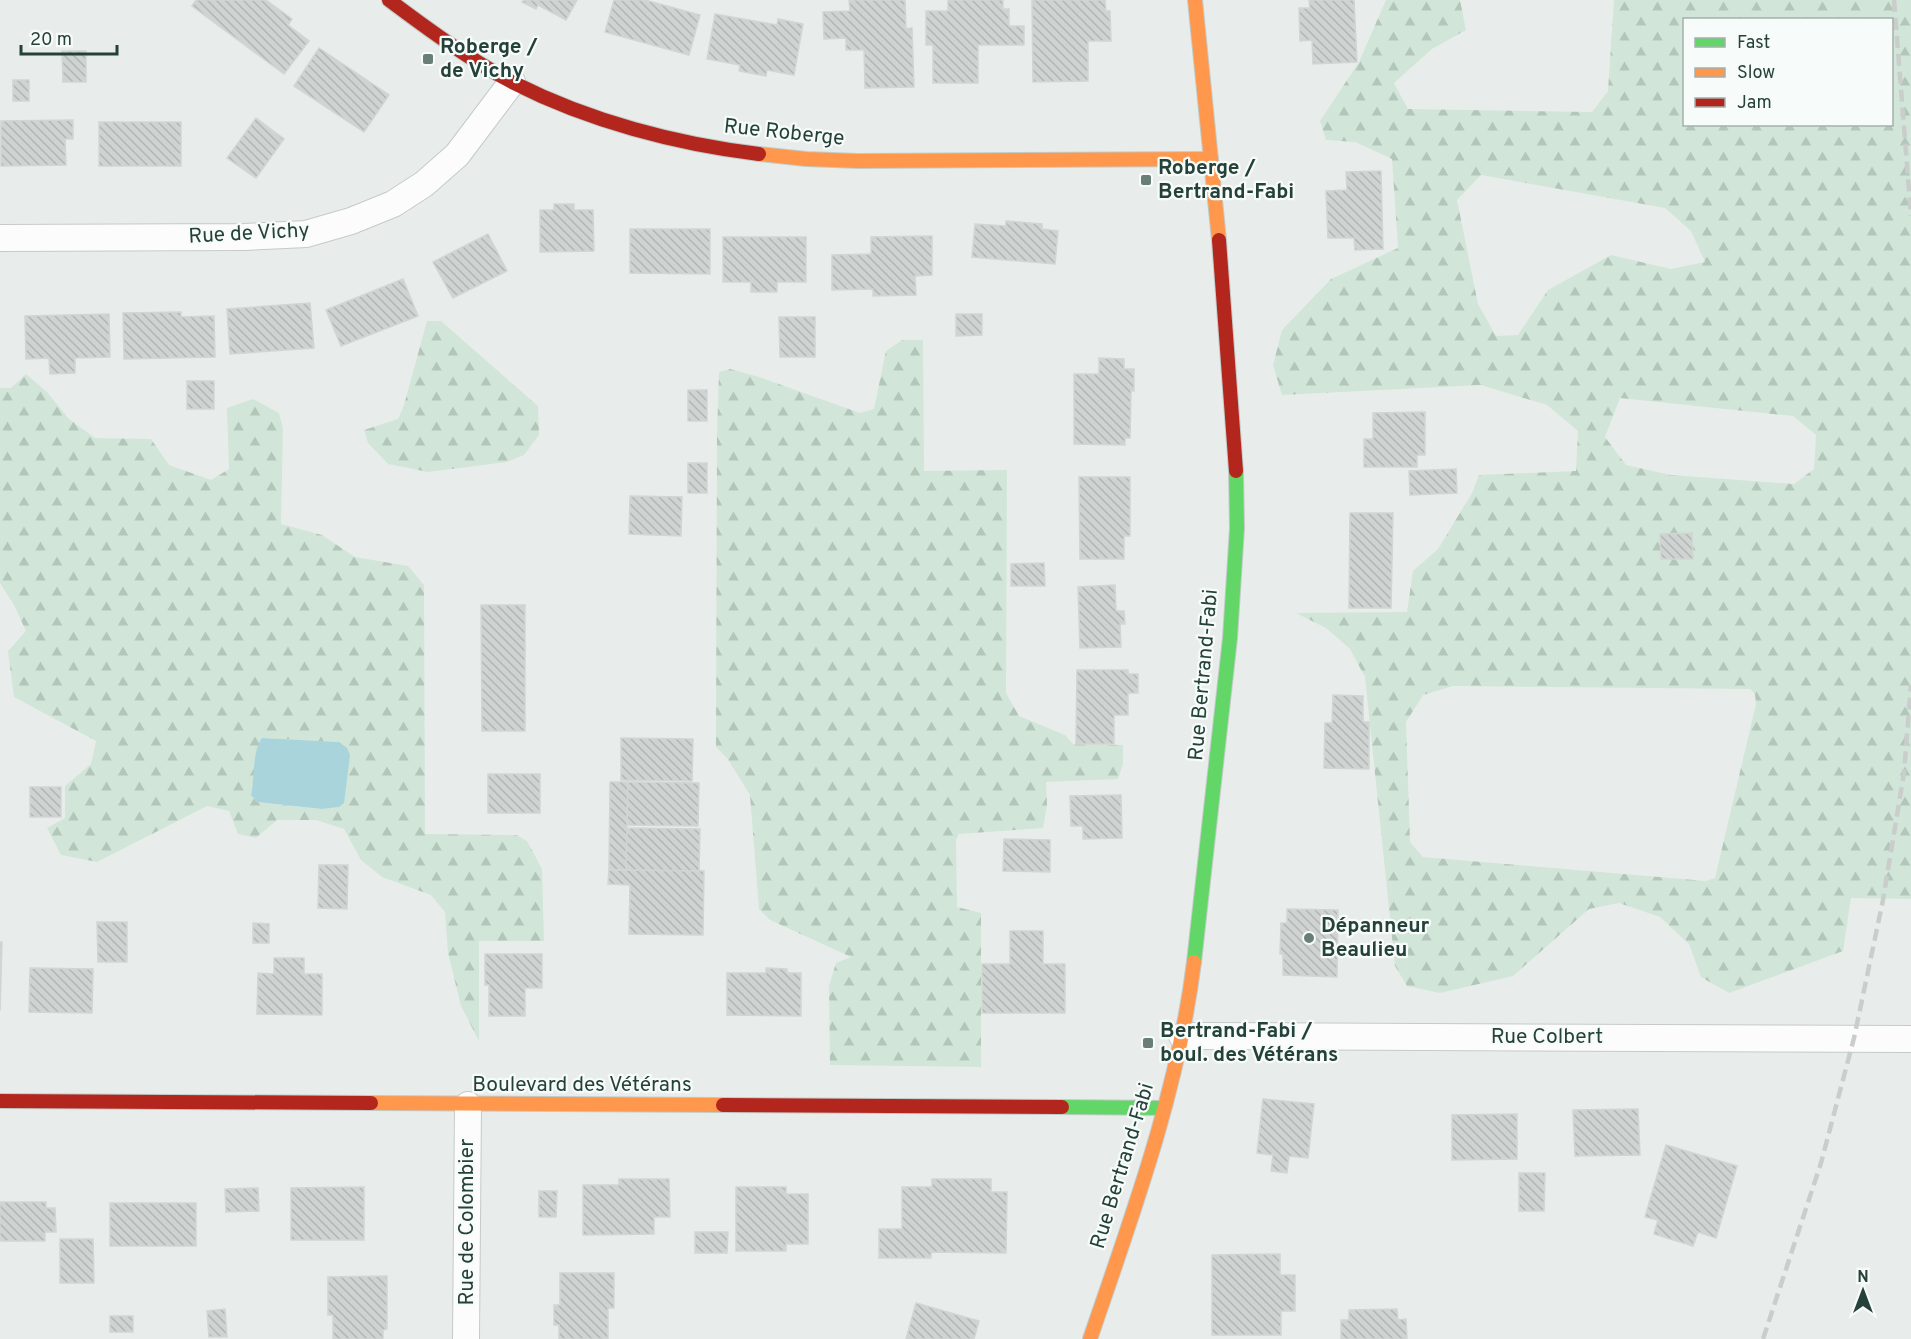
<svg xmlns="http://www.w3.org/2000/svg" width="1911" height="1339" font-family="Overpass,sans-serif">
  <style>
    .forest { fill: url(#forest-firs); fill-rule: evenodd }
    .water { fill: #a9d4db }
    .building { fill: url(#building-back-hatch); stroke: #d1d6d4; stroke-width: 1.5 }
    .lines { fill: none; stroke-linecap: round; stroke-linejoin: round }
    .street-casing { stroke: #c5cac8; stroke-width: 28 }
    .fast-casing { stroke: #c3cbc8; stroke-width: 16 }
    .slow-casing { stroke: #c3cbc8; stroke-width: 16 }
    .jam-casing { stroke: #c3cbc8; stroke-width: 16 }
    .street { stroke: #fcfcfc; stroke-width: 26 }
    .fast { stroke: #63d668; stroke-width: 14 }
    .slow { stroke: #ff974d; stroke-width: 14 }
    .jam { stroke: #b3261e; stroke-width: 14 }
    .rail { stroke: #c9cdcc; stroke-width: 4.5; stroke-dasharray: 12 6; stroke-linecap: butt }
    .poi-dot { fill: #697e78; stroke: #f7fbf9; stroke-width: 2 }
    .labels { text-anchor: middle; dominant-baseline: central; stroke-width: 4.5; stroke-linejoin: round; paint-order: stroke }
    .poi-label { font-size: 21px; font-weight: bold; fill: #24423a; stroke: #f7fbf9; text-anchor: start }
    .street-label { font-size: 21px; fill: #24423a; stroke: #f7fbf9 }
  </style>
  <defs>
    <pattern id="forest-firs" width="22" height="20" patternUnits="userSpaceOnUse" patternTransform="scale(1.5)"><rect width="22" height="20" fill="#d1e6d8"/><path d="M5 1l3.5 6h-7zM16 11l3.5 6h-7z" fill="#b3c6ba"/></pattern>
    <pattern id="building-back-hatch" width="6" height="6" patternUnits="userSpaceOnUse" patternTransform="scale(1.5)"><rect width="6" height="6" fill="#cfd4d2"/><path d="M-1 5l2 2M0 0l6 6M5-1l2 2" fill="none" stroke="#b2b7b5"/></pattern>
  </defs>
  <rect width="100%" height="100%" fill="#e8edeb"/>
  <g class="forest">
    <path d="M1386,0H1460L1466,30L1432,49L1394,83L1408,109L1592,112L1608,91L1614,0H1911V899L1851,898L1843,951L1729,993L1701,977L1689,944L1660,917L1619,903L1589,909L1513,976L1440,993L1407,986L1395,966L1365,677L1350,649L1326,628L1296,613L1407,612L1413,571L1438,549L1472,493L1479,475L1576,471L1578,431L1547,405L1481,385L1282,395L1273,365L1282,330L1331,279L1398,248L1392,159L1355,142L1326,140L1320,121L1359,62ZM1684,20H1892V124H1684ZM1481,175L1665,208L1691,231L1705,262L1671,269L1611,255L1548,290L1518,335L1496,336L1478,304L1457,200ZM1620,398L1793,416L1816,435L1814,469L1794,484L1671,475L1626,465L1605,437ZM1453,686L1750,689L1755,694L1756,704L1715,878L1706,881L1423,857L1410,842L1406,722L1423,695Z"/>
    <polygon points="427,321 441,321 538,406 539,435 524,455 507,462 428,472 388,464 368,443 364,430 398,419 404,405"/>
    <polygon points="902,340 923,340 924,471 1007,470 1006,693 1019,716 1065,735 1073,744 1123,745 1123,764 1118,779 1046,782 1047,805 1043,828 959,834 956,840 957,907 981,913 981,1067 830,1065 829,986 836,963 851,957 770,920 759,909 750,795 727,758 716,747 717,435 719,372 730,369 759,377 860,413 874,409 886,351"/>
    <path d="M26,374L47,392L69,419L95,438L151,439L169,465L211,480L229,469L227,408L253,399L279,413L283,428L281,524L322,535L355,557L408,566L424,585L425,834L517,835L527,841L542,869L544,941H479V1041L461,1006L448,953L445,912L431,895L382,877L361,860L344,829L316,820H277L256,838L238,834L229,811L207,806L97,862L61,855L47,828L65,818V786L91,764L96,741L14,697L8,651L26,631L14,605L0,583V388H11ZM262,738L339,742V807L322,809L257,802L251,795Z"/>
  </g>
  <path class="water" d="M262,738L339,742L347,748L350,755L344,803L339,807L322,809L257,802L251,795C255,778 252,751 262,738Z"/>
  <g class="building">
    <polygon points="196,0 266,0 292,19 288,25 309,41 284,74 192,6"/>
    <polygon points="524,0 577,0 566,20 538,5 536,9 522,2"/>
    <polygon points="614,0 645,0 700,15 689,55 605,32"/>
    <polygon points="849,0 905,0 906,29 912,28 914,87 865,88 864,50 846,50 846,38 824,39 823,12 850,11"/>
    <polygon points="948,0 1003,0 1003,9 1009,9 1009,26 1024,26 1024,45 978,45 978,83 933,83 933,45 926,45 926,11 948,11"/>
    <polygon points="1032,0 1105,0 1106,11 1110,11 1111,41 1088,41 1088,81 1033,82"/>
    <polygon points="1309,0 1354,0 1357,62 1313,64 1312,40 1300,41 1299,8 1310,8"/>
    <polygon points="715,14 777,25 778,19 803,24 794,75 767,70 766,76 739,71 740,65 707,59"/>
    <polygon points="319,48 389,95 364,132 294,86"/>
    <polygon points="62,51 86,51 86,82 63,82"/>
    <rect x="13" y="80" width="16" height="21"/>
    <polygon points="256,118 284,139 256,178 227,158"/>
    <polygon points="73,120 73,139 65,139 66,165 1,166 1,121"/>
    <rect x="99" y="122" width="82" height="44"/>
    <polygon points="1381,171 1383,249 1355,250 1354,238 1328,238 1326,191 1347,190 1346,172"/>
    <polygon points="554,204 574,204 574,210 593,210 594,251 540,252 540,210 554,210"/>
    <polygon points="1006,221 1042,224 1042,229 1058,231 1055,264 972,257 975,224 1006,226"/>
    <polygon points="630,229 710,229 710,274 630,273"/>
    <polygon points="488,234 507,271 453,298 433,262"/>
    <polygon points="932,236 932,275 915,276 916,295 873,296 873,289 832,290 832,255 871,254 871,237"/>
    <polygon points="723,237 806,237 806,282 777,282 777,292 751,292 751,282 723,282"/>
    <polygon points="403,279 418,316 341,346 326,310"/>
    <polygon points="310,303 314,348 230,354 227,309"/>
    <polygon points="181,312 181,317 214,316 215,357 124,359 123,313"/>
    <polygon points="109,314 110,357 75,358 75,373 50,374 49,358 26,359 25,316"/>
    <polygon points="956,314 982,314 982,335 956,336"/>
    <polygon points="779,317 815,317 815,357 780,357"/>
    <polygon points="1099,358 1124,359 1124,369 1134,369 1134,391 1131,391 1130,438 1125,438 1125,445 1074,444 1074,374 1099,374"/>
    <rect x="187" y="381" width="27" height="28"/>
    <rect x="688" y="390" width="19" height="31"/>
    <polygon points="1425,412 1425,455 1417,455 1417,467 1364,467 1364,439 1373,439 1373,413"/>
    <rect x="688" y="463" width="19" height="30"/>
    <polygon points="1456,469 1457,493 1410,495 1409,471"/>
    <polygon points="1079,477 1130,477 1130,536 1124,536 1124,559 1080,559"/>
    <polygon points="630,496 682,497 681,536 629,534"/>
    <polygon points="1350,513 1393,513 1391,608 1349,608"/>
    <polygon points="1692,533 1693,559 1661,559 1660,534"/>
    <polygon points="1044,563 1045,586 1011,586 1011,564"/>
    <polygon points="1115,585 1116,611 1124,611 1125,624 1120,624 1121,647 1080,648 1078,587"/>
    <polygon points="481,605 525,605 525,731 482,731"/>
    <polygon points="1077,670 1128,670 1128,674 1138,674 1138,693 1128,693 1128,715 1114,715 1114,744 1076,744"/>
    <polygon points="1333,695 1363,696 1363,722 1369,722 1369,769 1324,768 1325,723 1332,723"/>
    <polygon points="621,738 693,739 692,781 621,780"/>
    <rect x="488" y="774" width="52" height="39"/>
    <polygon points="610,782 628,782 626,870 609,870"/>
    <polygon points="628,782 699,783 698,826 627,825"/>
    <rect x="30" y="787" width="31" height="30"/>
    <polygon points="1121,795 1122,838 1083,839 1083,826 1071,826 1070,796"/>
    <polygon points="627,828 700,829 699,871 626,870"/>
    <polygon points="1004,839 1050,840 1050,872 1003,871"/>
    <polygon points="319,865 348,865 347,909 318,908"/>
    <polygon points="609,870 704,871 703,935 629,934 630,885 608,884"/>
    <polygon points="1287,909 1338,910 1337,977 1283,975 1283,954 1280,954 1281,923 1287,923"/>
    <polygon points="97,922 127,922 127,962 98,962"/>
    <polygon points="253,923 269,924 269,943 253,943"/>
    <polygon points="1010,931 1043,931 1043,964 1065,964 1065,1013 982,1013 982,964 1010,964"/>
    <polygon points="0,942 2,942 0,1011"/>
    <polygon points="485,954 542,954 542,988 525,988 525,1016 489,1016 489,985 485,985"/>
    <polygon points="274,958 304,958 304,974 322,974 322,1015 257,1014 258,973 274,974"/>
    <polygon points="30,968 93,969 92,1013 29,1012"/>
    <polygon points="766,968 787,969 787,973 801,973 801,1016 727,1015 727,973 766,973"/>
    <polygon points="1263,1099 1314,1104 1308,1158 1289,1156 1287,1173 1271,1171 1273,1155 1257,1153"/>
    <polygon points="1638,1109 1640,1155 1575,1156 1573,1110"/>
    <polygon points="1517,1114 1517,1159 1452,1160 1452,1115"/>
    <polygon points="1666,1145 1737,1166 1716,1238 1698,1232 1693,1246 1654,1234 1658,1220 1645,1217"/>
    <polygon points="1519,1173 1545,1173 1544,1211 1519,1211"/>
    <polygon points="619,1179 669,1179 670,1217 654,1217 654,1234 583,1235 583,1185 619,1185"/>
    <polygon points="932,1179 991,1179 991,1192 1007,1192 1006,1253 931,1252 931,1258 879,1258 879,1229 902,1229 902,1187 932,1187"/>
    <polygon points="364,1187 364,1240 291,1240 291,1188"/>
    <polygon points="736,1187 786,1187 786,1194 808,1194 808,1244 786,1244 786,1251 736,1251"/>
    <polygon points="258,1188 259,1211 226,1212 225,1189"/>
    <polygon points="539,1191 557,1191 556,1217 539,1217"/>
    <polygon points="0,1202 46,1202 46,1208 55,1208 56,1232 45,1232 45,1241 0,1241"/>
    <rect x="110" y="1203" width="86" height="43"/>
    <polygon points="695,1232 728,1232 727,1253 695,1253"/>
    <polygon points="60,1239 93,1239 94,1283 60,1283"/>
    <polygon points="1280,1254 1280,1275 1295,1275 1295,1311 1281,1311 1281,1335 1212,1335 1212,1255"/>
    <polygon points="560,1273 614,1273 614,1308 608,1308 608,1339 559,1339 559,1325 554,1325 554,1305 560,1305"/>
    <polygon points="387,1276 387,1329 383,1330 383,1339 333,1339 333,1315 328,1315 328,1277"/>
    <polygon points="916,1303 979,1321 974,1339 906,1339"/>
    <polygon points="225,1309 227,1337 209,1337 207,1311"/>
    <polygon points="1397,1309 1398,1320 1406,1319 1407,1339 1341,1339 1341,1320 1349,1320 1349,1310"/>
    <rect x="110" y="1316" width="23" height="16"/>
  </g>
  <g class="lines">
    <g class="street-casing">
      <g id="street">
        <polyline points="0,238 244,237 306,234 351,221 393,204 424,184 457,155 512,82"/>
        <polyline points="1182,1036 1911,1039"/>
        <polyline points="466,1339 468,1105"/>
      </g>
    </g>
    <g class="fast-casing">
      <g id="fast">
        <polyline points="1194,962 1230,638 1237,528 1236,471"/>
        <polyline points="1062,1107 1164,1108"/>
      </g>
    </g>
    <g class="slow-casing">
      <g id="slow">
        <polyline points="1195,0 1219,240"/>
        <polyline points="759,154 806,159 858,161 1211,159"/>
        <polyline points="371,1103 723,1105"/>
        <path d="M1090,1339C1132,1216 1178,1092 1194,962"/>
      </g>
    </g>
    <g class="jam-casing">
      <g id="jam">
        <path d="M389,0C429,30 470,60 514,83C589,121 676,144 759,154"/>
        <polyline points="1219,240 1236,471"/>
        <polyline points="0,1101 371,1103"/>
        <polyline points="723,1105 1062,1107"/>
      </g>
    </g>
    <use href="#street" class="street"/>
    <use href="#fast" class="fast"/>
    <use href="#slow" class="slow"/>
    <use href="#jam" class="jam"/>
    <g class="rail">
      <polyline points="1894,0 1911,216"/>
      <polyline points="1763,1339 1821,1163 1854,1038 1883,900 1904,773 1911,685"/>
    </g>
  </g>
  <g class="poi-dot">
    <rect x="422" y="53" width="12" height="12" rx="3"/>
    <rect x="1140" y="174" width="12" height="12" rx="3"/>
    <circle cx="1309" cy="938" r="6"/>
    <rect x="1142" y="1037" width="12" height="12" rx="3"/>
  </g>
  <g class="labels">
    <g class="poi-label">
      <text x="440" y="47">Roberge /<tspan x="440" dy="24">de Vichy</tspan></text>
      <text x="1158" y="168">Roberge /<tspan x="1158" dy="24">Bertrand-Fabi</tspan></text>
      <text x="1321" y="926">Dépanneur<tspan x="1321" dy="24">Beaulieu</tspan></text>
      <text x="1160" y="1031">Bertrand-Fabi /<tspan x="1160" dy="24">boul. des Vétérans</tspan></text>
    </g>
    <g class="street-label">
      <text transform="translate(784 133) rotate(6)">Rue Roberge</text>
      <text transform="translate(249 234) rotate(-3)">Rue de Vichy</text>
      <text transform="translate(1204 675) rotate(-85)">Rue Bertrand-Fabi</text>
      <text x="1547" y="1037">Rue Colbert</text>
      <text x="582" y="1085">Boulevard des Vétérans</text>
      <text transform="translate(1123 1166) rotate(-73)">Rue Bertrand-Fabi</text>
      <text transform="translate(467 1222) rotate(-90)">Rue de Colombier</text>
    </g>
  </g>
  <rect x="1683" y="18" width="210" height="108" fill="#f7fbf9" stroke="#a3b1ad" stroke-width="1.5"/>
  <rect x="1695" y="38" width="30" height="9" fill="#63d668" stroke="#a3b1ad" stroke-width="1.5"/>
  <text x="1737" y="48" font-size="18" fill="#24423a">Fast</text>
  <rect x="1695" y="68" width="30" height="9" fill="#ff974d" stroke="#a3b1ad" stroke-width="1.5"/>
  <text x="1737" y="78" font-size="18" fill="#24423a">Slow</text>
  <rect x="1695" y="98" width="30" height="9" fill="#b3261e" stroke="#a3b1ad" stroke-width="1.5"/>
  <text x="1737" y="108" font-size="18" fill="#24423a">Jam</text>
  <g transform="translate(1863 1291)" stroke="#f7fbf9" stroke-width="4.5" paint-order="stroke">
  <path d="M0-4.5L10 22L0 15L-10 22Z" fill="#24423a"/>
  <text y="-9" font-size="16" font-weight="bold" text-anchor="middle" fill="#24423a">N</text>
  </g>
  <path d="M21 45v9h96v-9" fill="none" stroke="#24423a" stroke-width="3"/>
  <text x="30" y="45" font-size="18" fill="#24423a" stroke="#f7fbf9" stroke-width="4.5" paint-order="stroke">20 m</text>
</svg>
